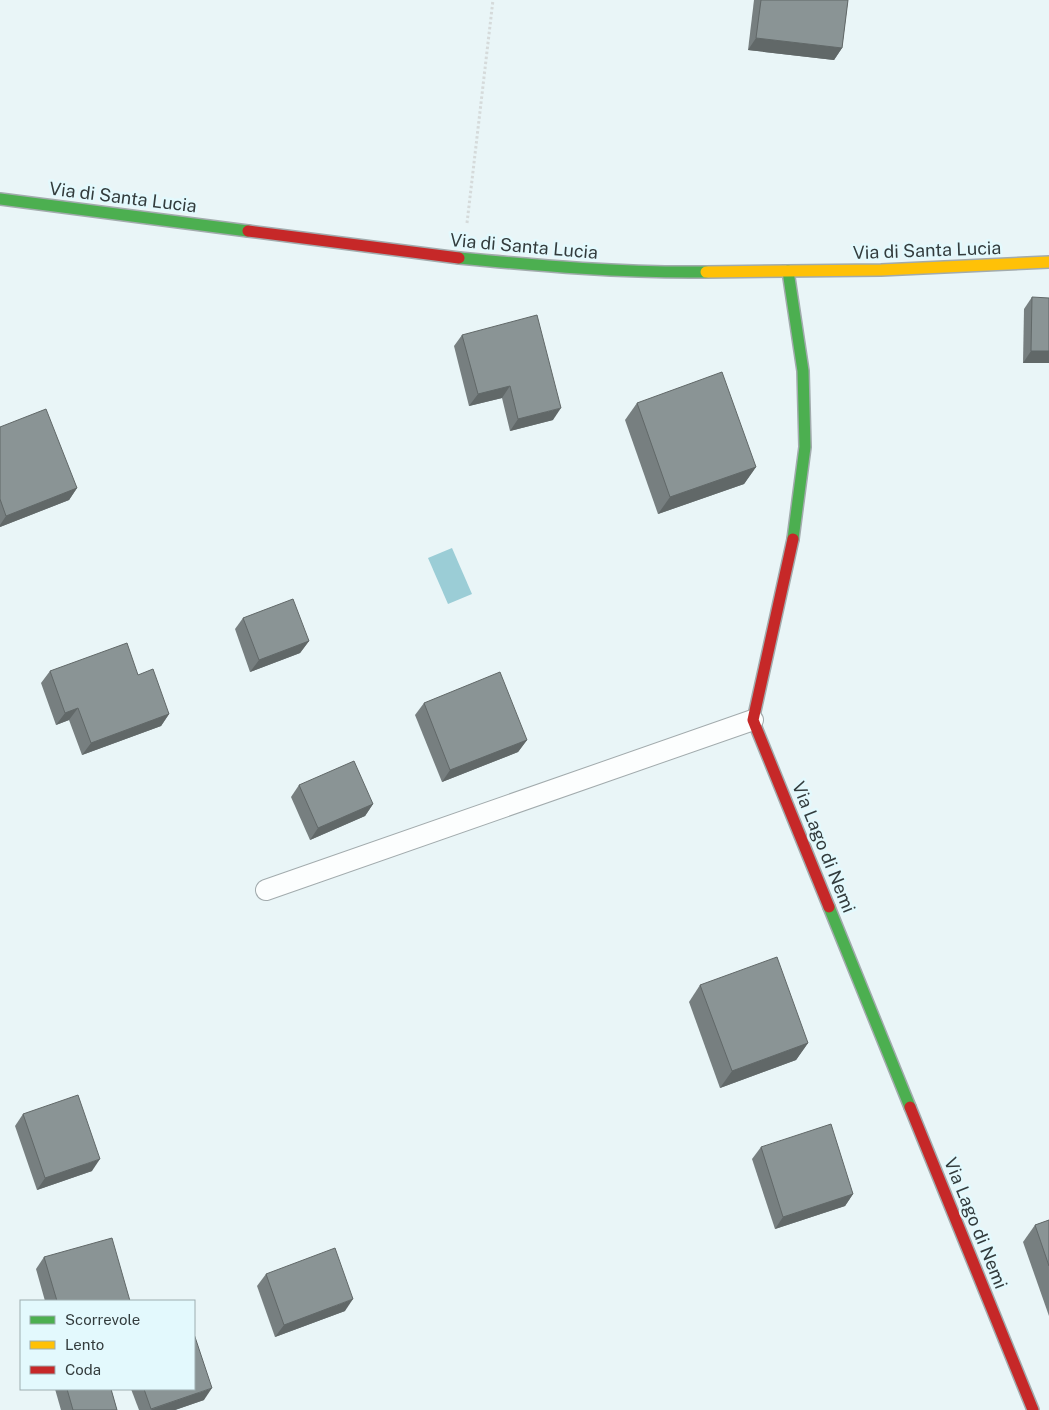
<svg xmlns="http://www.w3.org/2000/svg" width="1049" height="1410" font-family="'Public Sans',sans-serif">
  <style>
    .water { fill: #9bcdd6 }
    .lines { fill: none; stroke-linecap: round; stroke-linejoin: round }
    .lane-casing { stroke: #a2abad; stroke-width: 22 }
    .fast-casing { stroke: #a2abad; stroke-width: 14 }
    .slow-casing { stroke: #a2abad; stroke-width: 14 }
    .jam-casing { stroke: #a2abad; stroke-width: 14 }
    .path { stroke: #d5dada; stroke-width: 3; stroke-dasharray: 2.5 2.5; stroke-linecap: butt }
    .lane { stroke: #fcfefe; stroke-width: 20 }
    .fast { stroke: #4caf50; stroke-width: 11 }
    .slow { stroke: #ffc107; stroke-width: 11 }
    .jam { stroke: #c62828; stroke-width: 11 }
    .wall { fill: #777f80 }
    .shaded-wall { fill: #616868 }
    .building { fill: #8a9495; stroke: #616868 }
    .labels { text-anchor: middle; dominant-baseline: central; stroke-width: 5; stroke-linejoin: round; paint-order: stroke }
    .street-label { font-size: 18px; fill: #333c3d; stroke: #e3f9fd }
  </style>
  <rect width="100%" height="100%" fill="#e9f5f7"/>
  <polygon class="water" points="452,548 472,594 448,604 428,558"/>
  <g class="lines">
    <g class="lane-casing">
      <polyline id="lane" points="266,890 753,720"/>
    </g>
    <g class="fast-casing">
      <g id="fast">
        <polyline points="0,199 248,231"/>
        <path d="M459,258C542,266 623,273 706,272"/>
        <polyline points="788,271 803,371 805,447 793,539"/>
        <polyline points="829,907 910,1107"/>
      </g>
    </g>
    <g class="slow-casing">
      <polyline id="slow" points="706,272 881,270 1049,262"/>
    </g>
    <g class="jam-casing">
      <g id="jam">
        <polyline points="248,231 459,258"/>
        <polyline points="793,539 753,720 829,907"/>
        <polyline points="910,1107 1033,1410"/>
      </g>
    </g>
    <polyline class="path" points="467,223 493,0"/>
    <use href="#lane" class="lane"/>
    <use href="#fast" class="fast"/>
    <use href="#slow" class="slow"/>
    <use href="#jam" class="jam"/>
  </g>
  <g class="wall">
    <polygon points="754,0 848,0 842,48 834,60 748,50"/>
    <polygon points="1032,297 1049,363 1023,363 1024,309"/>
    <polygon points="462,335 553,420 510,431 502,398 469,406 454,346"/>
    <polygon points="637,403 756,467 744,484 658,514 625,420"/>
    <polygon points="0,427 77,488 69,500 0,527"/>
    <polygon points="243,618 309,641 300,653 250,672 235,629"/>
    <polygon points="50,671 138,675 169,714 161,726 82,755 69,720 56,725 41,683"/>
    <polygon points="424,703 527,740 518,752 442,782 415,715"/>
    <polygon points="299,785 373,804 365,816 310,840 291,797"/>
    <polygon points="700,985 808,1043 796,1060 720,1088 689,1002"/>
    <polygon points="23,1114 92,1171 37,1190 15,1126"/>
    <polygon points="761,1147 853,1194 845,1206 775,1229 752,1159"/>
    <polygon points="1049,1220 1049,1316 1023,1242 1035,1225"/>
    <polygon points="44,1257 130,1301 45,1301 36,1269"/>
    <polygon points="266,1274 345,1311 275,1337 257,1286"/>
    <polygon points="55,1389 111,1389 117,1410 61,1410"/>
    <polygon points="131,1389 194,1389 204,1400 175,1410 139,1410"/>
  </g>
  <g class="shaded-wall">
    <polygon points="756,38 842,48 834,60 748,50"/>
    <polygon points="1031,351 1049,351 1049,363 1023,363"/>
    <polygon points="510,386 502,398 469,406 478,394"/>
    <polygon points="561,408 553,420 510,431 518,419"/>
    <polygon points="756,467 744,484 658,514 670,497"/>
    <polygon points="77,488 69,500 0,527 0,525 6,516"/>
    <polygon points="309,641 300,653 250,672 259,660"/>
    <polygon points="78,708 69,720 56,725 65,713"/>
    <polygon points="169,714 161,726 82,755 91,743"/>
    <polygon points="527,740 518,752 442,782 450,770"/>
    <polygon points="373,804 365,816 310,840 318,828"/>
    <polygon points="808,1043 796,1060 720,1088 732,1071"/>
    <polygon points="100,1159 92,1171 37,1190 45,1178"/>
    <polygon points="853,1194 845,1206 775,1229 783,1217"/>
    <polygon points="353,1299 345,1311 275,1337 284,1325"/>
    <polygon points="212,1388 204,1400 175,1410 150,1410"/>
  </g>
  <g class="building">
    <polygon points="761,0 848,0 842,48 756,38"/>
    <polygon points="1032,297 1049,298 1049,351 1031,351"/>
    <polygon points="537,315 561,408 518,419 510,386 478,394 462,335"/>
    <polygon points="722,372 756,467 670,497 637,403"/>
    <polygon points="46,409 77,488 6,516 0,499 0,427"/>
    <polygon points="293,599 309,641 259,660 243,618"/>
    <polygon points="127,643 138,675 153,669 169,714 91,743 78,708 65,713 50,671"/>
    <polygon points="500,672 527,740 450,770 424,703"/>
    <polygon points="354,761 373,804 318,828 299,785"/>
    <polygon points="777,957 808,1043 732,1071 700,985"/>
    <polygon points="78,1095 100,1159 45,1178 23,1114"/>
    <polygon points="831,1124 853,1194 783,1217 761,1147"/>
    <polygon points="1049,1220 1049,1266 1035,1225"/>
    <polygon points="112,1238 130,1301 57,1301 44,1257"/>
    <polygon points="335,1248 353,1299 284,1325 266,1274"/>
    <polygon points="194,1334 212,1388 151,1409 144,1389 194,1389"/>
    <polygon points="67,1389 111,1389 117,1410 73,1410"/>
  </g>
  <g class="labels">
    <g class="street-label">
      <text transform="translate(123 197) rotate(7)">Via di Santa Lucia</text>
      <text transform="translate(524 246) rotate(5)">Via di Santa Lucia</text>
      <text transform="translate(927 250) rotate(-2)">Via di Santa Lucia</text>
      <text transform="translate(824 847) rotate(68)">Via Lago di Nemi</text>
      <text transform="translate(976 1223) rotate(68)">Via Lago di Nemi</text>
    </g>
  </g>
  <rect x="20" y="1300" width="175" height="90" fill="#e3f9fd" stroke="#9dadb0"/>
  <rect x="30" y="1316" width="25" height="8" fill="#4caf50" stroke="#9dadb0"/>
  <text x="65" y="1325" font-size="15" fill="#333c3d">Scorrevole</text>
  <rect x="30" y="1341" width="25" height="8" fill="#ffc107" stroke="#9dadb0"/>
  <text x="65" y="1350" font-size="15" fill="#333c3d">Lento</text>
  <rect x="30" y="1366" width="25" height="8" fill="#c62828" stroke="#9dadb0"/>
  <text x="65" y="1375" font-size="15" fill="#333c3d">Coda</text>
</svg>
